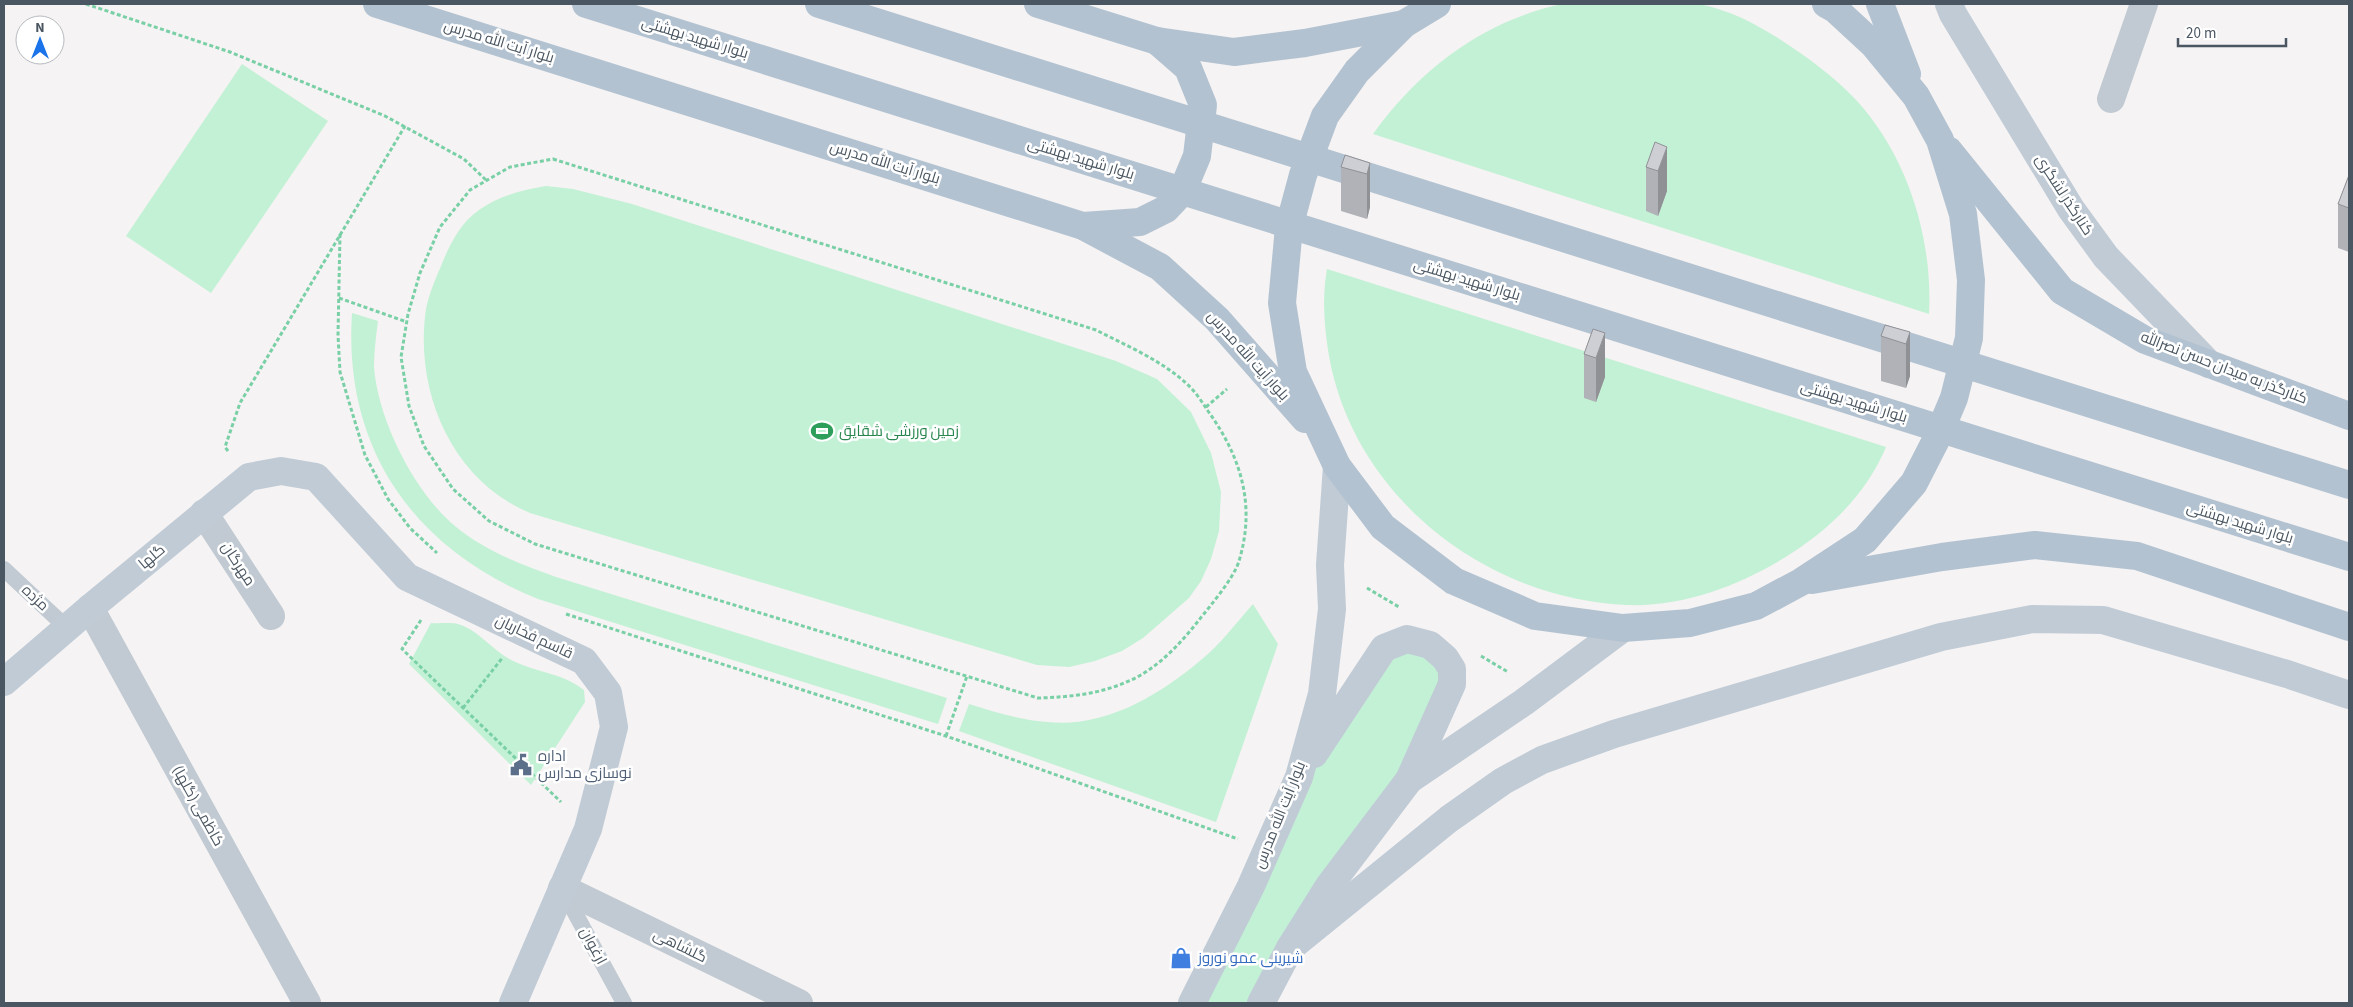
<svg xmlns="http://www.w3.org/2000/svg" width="2353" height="1007" font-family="'Source Sans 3',Cairo,sans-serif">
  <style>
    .green { fill: #c3f1d5 }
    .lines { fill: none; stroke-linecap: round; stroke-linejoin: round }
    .path { stroke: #7ad0a6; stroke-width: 3; stroke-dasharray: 4 2.5; stroke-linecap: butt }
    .lane { stroke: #c1cad2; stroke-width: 16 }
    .street { stroke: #c1cad2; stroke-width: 28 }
    .secondary { stroke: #c1cbd6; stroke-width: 28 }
    .primary { stroke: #b3c2d1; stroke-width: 28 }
    .wall { fill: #b0b2b7 }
    .shaded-wall { fill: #909195 }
    .building { fill: #cdcfd5; stroke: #909195 }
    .labels { text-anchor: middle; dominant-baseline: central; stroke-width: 5; stroke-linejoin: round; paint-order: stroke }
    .street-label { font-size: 15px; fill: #4a5661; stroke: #fff }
    .leisure-label { font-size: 15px; fill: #27864d; stroke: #fff; text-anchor: start }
    .service-label { font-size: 15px; fill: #4e5e75; stroke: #fff; text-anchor: start }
    .shop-label { font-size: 15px; fill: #366cbe; stroke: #fff; text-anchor: start }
  </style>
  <rect width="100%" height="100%" fill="#f5f3f3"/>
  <g class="green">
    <path d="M1562,4C1594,4 1625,4 1657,4C1670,4 1685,2 1698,4C1728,9 1756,24 1781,40C1808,58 1834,76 1857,101C1908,157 1933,239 1929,314L1373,134C1419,70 1483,21 1562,4Z"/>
    <polygon points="242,64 328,121 211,293 126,236"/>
    <path d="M546,186L573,189L632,204L1116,361L1157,379L1191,412L1211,453L1221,492L1219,531L1211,559L1201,581L1189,598L1143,638L1122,651L1095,661L1069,667L1037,665L530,513C451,480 414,391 426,309C429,294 435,280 441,266C449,246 460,223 479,210C499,196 522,190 546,186Z"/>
    <path d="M1327,269L1886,447C1866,495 1828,531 1784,558C1738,586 1682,607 1627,605C1486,599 1354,497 1329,356C1324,327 1322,297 1327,269Z"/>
    <path d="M352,313L378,321C376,336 374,352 374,367C378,420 414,492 455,526C485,551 520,564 556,577L947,698L938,724L538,599C414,549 343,449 352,313Z"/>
    <path d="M1253,604L1278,644L1216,822L959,731L969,704C995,712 1020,720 1047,722C1105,728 1158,696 1201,660C1220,645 1236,623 1253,604Z"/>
    <path d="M431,623C440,624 450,622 458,624C477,630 487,644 503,655C527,672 561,671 584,690L585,702L531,785L409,664Z"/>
    <polygon points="1407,639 1452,684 1261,1003 1192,1003 1299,777"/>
  </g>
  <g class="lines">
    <g class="path">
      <polyline points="86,4 230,52 385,116 464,159 487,181"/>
      <path d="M553,159L1096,330C1127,346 1161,360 1187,384C1195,391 1202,402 1208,411C1241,457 1256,505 1239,561C1234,578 1210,606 1199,620C1181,643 1158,668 1131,680C1101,694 1071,697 1038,698L535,544L489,521L453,489L424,446L409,406L401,357L408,314L420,273L440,227L470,190L510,167Z"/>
      <polyline points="340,234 338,335 340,372 365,455 388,499 410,528 437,553"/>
      <polyline points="339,298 407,322"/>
      <polyline points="1206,407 1227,389"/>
      <polyline points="228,451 225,447 240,403 405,126"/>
      <polyline points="1367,588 1399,607"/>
      <polyline points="566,614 946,736 1238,839"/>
      <polyline points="421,620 402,649 561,802"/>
      <polyline points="1481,656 1508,672"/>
      <polyline points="463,708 503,657"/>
      <polyline points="946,736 967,676"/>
    </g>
    <g class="lane">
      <polyline points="4,569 67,628"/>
      <polyline points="562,889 624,1003"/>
    </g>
    <g class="street">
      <polyline points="2111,99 2144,4"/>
      <polyline points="204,513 271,616"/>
      <polyline points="90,608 307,1003"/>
      <polyline points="562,888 799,1003"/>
    </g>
    <g class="secondary">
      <polyline points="1949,4 1953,14 2071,209 2106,257 2209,364"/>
      <polyline points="4,682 90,608 249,477 281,471 316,477 407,577 584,661 608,693 614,727 588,829 513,1003"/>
      <polyline points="1314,754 1384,648 1407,639 1430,645 1445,658 1452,669 1452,684 1409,780"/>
      <polyline points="1290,948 1449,819 1503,781 1542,760 1614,734 1941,637 2032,619 2103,620 2287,674 2349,695"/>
      <polyline points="1192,1003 1251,886 1299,777 1322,694 1332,609 1330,565 1337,466"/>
      <polyline points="1261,1003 1290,948 1329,886 1409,780 1524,702 1623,628"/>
    </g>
    <g class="primary">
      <polyline points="377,4 1083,226 1160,267 1217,319 1305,419"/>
      <polyline points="586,4 2349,557"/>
      <polyline points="819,4 2349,485"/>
      <polyline points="1038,4 1157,41 1234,52 1305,43 1404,24"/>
      <polyline points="1437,4 1404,24 1357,71 1325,116 1303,175 1289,227 1282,303 1293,372 1337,466 1383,527 1454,581 1535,616 1623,628 1690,623 1756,606 1801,582 1865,540 1914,483 1938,436 1954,398 1969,338 1971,280 1963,214 1940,140 1916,96 1874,45 1835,9 1826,4"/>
      <polyline points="1880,4 1907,74"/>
      <polyline points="1949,151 2062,291 2145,340 2349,416"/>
      <polyline points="1083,226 1140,222 1166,209 1182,192 1197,156 1203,105 1188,68 1157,41"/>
      <polyline points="1812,580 1942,557 2035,545 2137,556 2349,627"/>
    </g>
  </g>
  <g class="wall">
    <polygon points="1655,142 1667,191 1658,216 1646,211 1646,167"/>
    <polygon points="1370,163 1370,207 1367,219 1341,211 1341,167"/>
    <polygon points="2349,175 2349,252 2338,248 2338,204"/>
    <polygon points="1593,329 1605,377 1596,402 1584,398 1584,354"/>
    <polygon points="1910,332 1910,376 1906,388 1881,381 1881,336"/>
  </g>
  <g class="shaded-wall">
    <polygon points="1667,147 1667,191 1658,216 1658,171"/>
    <polygon points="1370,163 1370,207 1367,219 1367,174"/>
    <polygon points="1910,332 1910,376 1906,388 1906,344"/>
    <polygon points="1605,333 1605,377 1596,402 1596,358"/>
  </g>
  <g class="building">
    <polygon points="1655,142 1667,147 1658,171 1646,167"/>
    <polygon points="1345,155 1370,163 1367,174 1341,167"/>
    <polygon points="2349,175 2349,208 2338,204"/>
    <polygon points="1885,325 1910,332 1906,344 1881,336"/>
    <polygon points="1593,329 1605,333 1596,358 1584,354"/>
  </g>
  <defs>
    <g id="stadium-bare" transform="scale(1.725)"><path d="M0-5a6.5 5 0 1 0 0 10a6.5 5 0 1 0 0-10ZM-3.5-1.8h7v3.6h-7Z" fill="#2e9e5b" stroke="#fff" stroke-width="2.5" paint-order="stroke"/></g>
    <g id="civic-bare" transform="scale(1.725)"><path d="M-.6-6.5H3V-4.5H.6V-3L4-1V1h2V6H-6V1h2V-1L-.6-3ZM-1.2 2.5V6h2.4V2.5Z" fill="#5c6f8a" stroke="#fff" stroke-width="2.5" paint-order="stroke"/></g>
    <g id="shop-bare" transform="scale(1.725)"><path d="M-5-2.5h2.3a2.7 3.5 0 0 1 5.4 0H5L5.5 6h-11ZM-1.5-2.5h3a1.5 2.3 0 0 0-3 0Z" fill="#3f7fe0" stroke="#fff" stroke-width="2.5" paint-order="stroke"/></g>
  </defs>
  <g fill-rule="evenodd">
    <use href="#stadium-bare" x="822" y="431"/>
    <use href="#civic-bare" x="521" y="765"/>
    <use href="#shop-bare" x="1181" y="958"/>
  </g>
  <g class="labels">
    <g class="street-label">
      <text transform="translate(695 38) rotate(17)">بلوار شهید بهشتی</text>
      <text transform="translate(499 42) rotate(17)">بلوار آیت الله مدرس</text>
      <text transform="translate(1081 159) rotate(17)">بلوار شهید بهشتی</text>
      <text transform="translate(885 163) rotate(17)">بلوار آیت الله مدرس</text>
      <text transform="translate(2064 195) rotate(57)">کنارگذر لشگری</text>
      <text transform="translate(1467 280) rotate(17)">بلوار شهید بهشتی</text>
      <text transform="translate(1248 356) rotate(48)">بلوار آیت الله مدرس</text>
      <text transform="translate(2224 368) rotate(21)">کنارگذر به میدان حسن نصرالله</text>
      <text transform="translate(1854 402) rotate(17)">بلوار شهید بهشتی</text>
      <text transform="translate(2240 523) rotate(17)">بلوار شهید بهشتی</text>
      <text transform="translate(152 557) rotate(-40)">گلها</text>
      <text transform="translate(238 564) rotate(57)">مهرگان</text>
      <text transform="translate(35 598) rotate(43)">مژده</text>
      <text transform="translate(534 637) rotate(25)">قاسم فخاریان</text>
      <text transform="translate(198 806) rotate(61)">کاظمی (گلها)</text>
      <text transform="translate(1280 815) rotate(-68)">بلوار آیت الله مدرس</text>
      <text transform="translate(593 946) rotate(62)">ارغوان</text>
      <text transform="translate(680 946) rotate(26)">گلشاهی</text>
    </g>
    <g class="leisure-label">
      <text x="839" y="431">زمین ورزشی شقایق</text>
    </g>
    <g class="service-label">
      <text x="538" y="756">اداره<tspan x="538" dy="17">نوسازی مدارس</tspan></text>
    </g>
    <g class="shop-label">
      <text x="1198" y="958">شیرینی عمو نوروز</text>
    </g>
  </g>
  <rect width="2353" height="1007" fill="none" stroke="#4a5661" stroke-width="10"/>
  <g transform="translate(40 40)"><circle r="24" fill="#ffffff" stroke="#b7bbc0"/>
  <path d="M0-4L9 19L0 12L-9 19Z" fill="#1a73e8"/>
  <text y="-8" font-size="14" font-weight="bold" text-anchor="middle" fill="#4a5661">N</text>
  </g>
  <path d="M2178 38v8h108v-8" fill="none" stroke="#4a5661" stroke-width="2.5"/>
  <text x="2186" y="38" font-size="15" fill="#4a5661" stroke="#ffffff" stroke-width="4" paint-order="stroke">20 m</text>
</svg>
